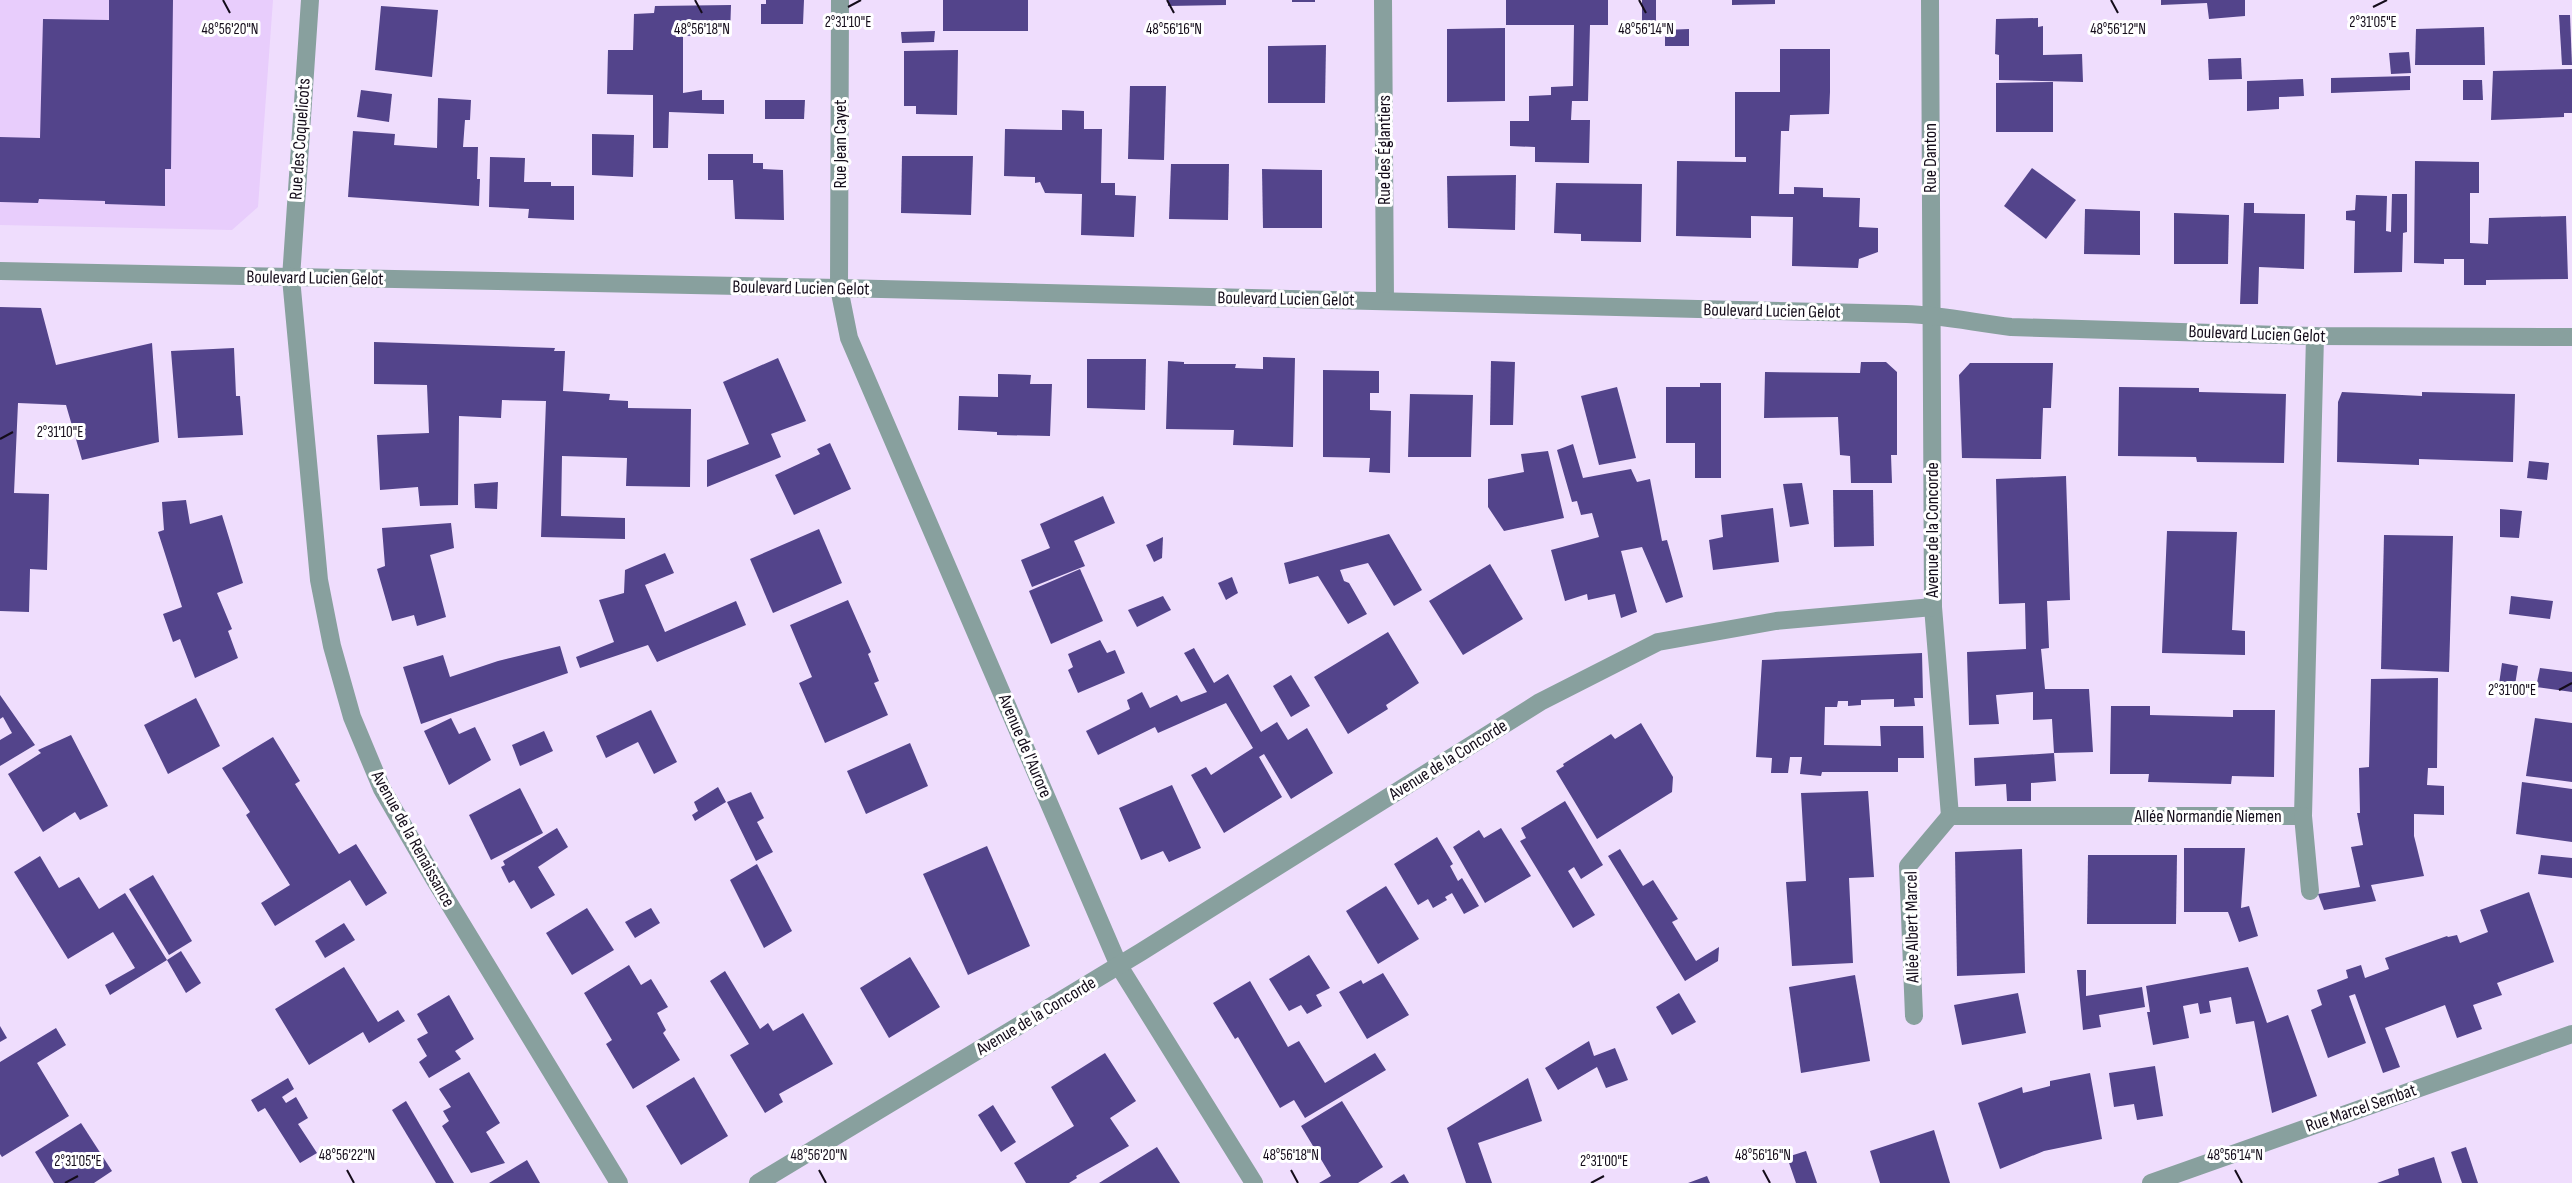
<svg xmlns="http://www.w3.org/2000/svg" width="2572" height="1183" font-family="'Sofia Sans Condensed',sans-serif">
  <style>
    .built { fill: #e8cdfc }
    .building { fill: #53448b }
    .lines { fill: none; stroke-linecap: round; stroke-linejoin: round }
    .minor { stroke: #88a09e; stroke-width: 18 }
    .ticks { fill: none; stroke: #140c1a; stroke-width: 2 }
    .labels { text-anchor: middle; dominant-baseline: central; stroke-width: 6; stroke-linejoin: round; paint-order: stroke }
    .street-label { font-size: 18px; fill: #140c1a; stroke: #fff }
    .ticks-label { font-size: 15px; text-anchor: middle; fill: #140c1a; stroke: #fff; stroke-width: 6; stroke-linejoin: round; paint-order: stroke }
  </style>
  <rect width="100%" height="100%" fill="#efddfd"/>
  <polygon class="built" points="0,0 273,0 258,207 232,230 0,225"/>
  <g class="building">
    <polygon points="109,0 173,0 171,169 165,169 165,206 105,204 105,201 39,199 38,203 0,202 0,137 40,138 43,19 109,20"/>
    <polygon points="766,0 804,0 803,24 761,24 761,4 766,4"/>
    <rect x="943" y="0" width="85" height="31"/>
    <polygon points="1168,0 1226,0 1226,5 1168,6"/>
    <rect x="1292" y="0" width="23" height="2"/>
    <polygon points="1506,0 1608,0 1608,25 1590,25 1588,101 1572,101 1571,120 1590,120 1589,163 1535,162 1535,147 1510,146 1510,121 1529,121 1529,96 1551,95 1551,87 1573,86 1574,25 1506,25"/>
    <polygon points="1642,0 1656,0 1656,25 1642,24"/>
    <polygon points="1732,0 1775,0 1775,4 1732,5"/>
    <polygon points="2161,0 2245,0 2245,16 2209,19 2207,3 2161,5"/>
    <polygon points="731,5 730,35 683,36 683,93 702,90 702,100 724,100 724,114 669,112 668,148 653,148 653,95 607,94 608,50 633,50 634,14 654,13 655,6"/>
    <polygon points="381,6 438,10 432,77 375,70"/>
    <polygon points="2559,15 2570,15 2572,65 2562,65"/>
    <polygon points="2038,18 2038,27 2043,26 2043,55 2082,54 2083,82 1999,80 1999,55 1995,54 1996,19"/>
    <polygon points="2484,27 2485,65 2415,65 2416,29"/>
    <polygon points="1505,28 1505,101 1447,102 1447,29"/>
    <polygon points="1689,29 1689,46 1665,46 1665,30"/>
    <polygon points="935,31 934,42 902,43 901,32"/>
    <polygon points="1326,45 1325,103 1268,103 1268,46"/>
    <polygon points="1780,49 1830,49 1830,92 1829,114 1790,115 1789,131 1781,131 1779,194 1794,194 1794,187 1823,188 1823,197 1860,198 1859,227 1878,228 1878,252 1859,259 1858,268 1792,266 1793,217 1751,216 1751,238 1676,236 1677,161 1746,162 1746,157 1735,157 1735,92 1780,92"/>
    <polygon points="958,50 957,115 916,114 916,106 904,106 904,51"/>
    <polygon points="2409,52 2411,73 2391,74 2389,53"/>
    <polygon points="2241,58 2242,79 2209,80 2208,59"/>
    <polygon points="2572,69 2572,113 2564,113 2564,117 2491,120 2493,71"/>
    <polygon points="2410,76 2410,90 2331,93 2331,78"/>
    <polygon points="2303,79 2304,96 2279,97 2279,109 2247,111 2247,81"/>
    <polygon points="2463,80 2482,80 2483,100 2463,100"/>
    <polygon points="2053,82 2053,132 1996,132 1996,83"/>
    <polygon points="1130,86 1166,86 1164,160 1128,159"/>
    <polygon points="361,90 392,94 389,122 357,117"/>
    <polygon points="438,98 471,100 470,120 465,120 463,147 478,147 477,179 480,179 479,206 348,197 353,131 395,134 394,145 437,148"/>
    <polygon points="765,100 805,100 804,119 765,119"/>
    <polygon points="1062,110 1084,111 1084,129 1102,129 1101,183 1115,183 1115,195 1136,196 1134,237 1081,235 1082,194 1045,193 1040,182 1035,183 1035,177 1004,176 1005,129 1062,130"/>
    <polygon points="592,134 634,135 633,177 592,175"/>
    <polygon points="708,154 753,154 753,163 763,163 763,169 783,170 784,220 735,219 733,180 708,180"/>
    <polygon points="902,156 973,156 971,215 901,213"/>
    <polygon points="490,157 525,158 524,182 551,182 551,186 574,186 574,220 528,218 529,209 489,207"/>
    <polygon points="2415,161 2479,162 2479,193 2470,193 2470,243 2488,244 2489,218 2566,216 2568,279 2486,280 2486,285 2464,285 2464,259 2444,259 2444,264 2414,263"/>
    <polygon points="1171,164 1229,164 1228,220 1169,219"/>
    <polygon points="2032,168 2076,200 2046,239 2004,206"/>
    <polygon points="1262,169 1322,170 1322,228 1263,228"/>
    <polygon points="1516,175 1515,230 1448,228 1447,176"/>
    <polygon points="1556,183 1642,184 1641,242 1581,241 1581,234 1554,233"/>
    <polygon points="2392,194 2407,194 2407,232 2403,233 2402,272 2354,273 2355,221 2346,220 2346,211 2355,210 2356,195 2387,196 2386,231 2391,232"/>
    <polygon points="2244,203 2254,203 2254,213 2305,214 2304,269 2259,267 2258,304 2240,304"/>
    <polygon points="2085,209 2140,211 2140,255 2084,254"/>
    <polygon points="2174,213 2229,215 2228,264 2174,264"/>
    <polygon points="0,307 41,308 56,365 152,343 159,442 82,460 66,405 18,403 14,493 49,494 47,570 30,569 29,612 0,611"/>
    <polygon points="374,342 555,348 554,351 565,351 563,391 610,394 609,400 628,401 628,408 691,409 690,487 626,486 627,458 562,456 561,516 625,518 625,539 541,537 546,401 502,400 501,418 459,416 458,505 420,506 418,487 380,490 377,435 429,433 427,385 374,384"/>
    <polygon points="234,348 236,396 240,396 243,435 178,438 171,351"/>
    <polygon points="1263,357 1295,358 1293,447 1233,445 1234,430 1166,429 1168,361 1184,362 1184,364 1236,364 1235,368 1263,369"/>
    <polygon points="778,358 806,421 771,434 781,457 707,487 707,460 749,444 723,382"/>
    <polygon points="1087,359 1146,359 1145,410 1087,408"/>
    <polygon points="1491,361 1515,362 1513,425 1490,425"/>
    <polygon points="1861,362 1886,362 1897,372 1897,455 1891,455 1892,483 1851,483 1850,456 1840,455 1838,417 1764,418 1765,372 1860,373"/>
    <polygon points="1970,363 2053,363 2051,408 2043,408 2041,459 1962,458 1959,375"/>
    <polygon points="1323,370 1379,371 1379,393 1370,393 1370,410 1391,411 1390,473 1369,472 1370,458 1323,457"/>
    <polygon points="998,374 1031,375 1030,384 1052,384 1050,436 997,435 997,432 958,430 959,396 998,397"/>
    <polygon points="1700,383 1721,383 1721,478 1695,478 1695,443 1666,443 1666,387 1700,387"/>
    <polygon points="1617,387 1636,458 1599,465 1581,396"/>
    <polygon points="2119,387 2199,388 2199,392 2286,394 2284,463 2197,462 2196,457 2118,456"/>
    <polygon points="2342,392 2422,396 2422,392 2515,394 2513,462 2419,459 2419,465 2337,462 2338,402"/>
    <polygon points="1410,394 1473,395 1471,457 1408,457"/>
    <polygon points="830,443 851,489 794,515 775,475 820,454 817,449"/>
    <polygon points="1573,444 1583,478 1631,469 1637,482 1650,479 1662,541 1667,540 1683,597 1666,603 1642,547 1621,551 1637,612 1621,618 1615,594 1588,600 1587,594 1565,601 1551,550 1599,537 1592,513 1581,515 1577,501 1572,502 1561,464 1557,450"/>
    <polygon points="1548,451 1564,518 1504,531 1488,507 1488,479 1524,472 1521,454"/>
    <polygon points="2529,461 2549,463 2547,480 2527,478"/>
    <polygon points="2066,476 2070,600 2047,601 2049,648 2041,649 2045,689 2089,689 2093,752 2054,753 2052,719 2033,720 2033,692 1996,695 1999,724 1969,725 1967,652 2026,649 2025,603 1999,604 1996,479"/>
    <polygon points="498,482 497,509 475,508 474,484"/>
    <polygon points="1802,483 1809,524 1790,527 1783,484"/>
    <polygon points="1833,490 1873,490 1874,546 1834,547"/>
    <polygon points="1103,496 1115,523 1074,541 1085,566 1032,587 1021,560 1050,548 1040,524"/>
    <polygon points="186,500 190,524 222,515 243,583 217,593 232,629 228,631 238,658 195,678 180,639 173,642 163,614 182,607 158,532 164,530 162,502"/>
    <polygon points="1773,508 1779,562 1713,570 1709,540 1723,537 1721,515"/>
    <polygon points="2500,509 2522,511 2519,538 2500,537"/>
    <polygon points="451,523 454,548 430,555 446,617 417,626 414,615 392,621 377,569 385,566 382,528"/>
    <polygon points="819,529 842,583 773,613 750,559"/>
    <polygon points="2167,531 2237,532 2232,630 2245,631 2245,655 2162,653"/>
    <polygon points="1389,534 1422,590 1394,606 1368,563 1340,570 1344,581 1349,583 1367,614 1348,624 1318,576 1289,584 1284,563"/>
    <polygon points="2384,535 2453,536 2449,672 2381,669"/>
    <polygon points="1163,537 1162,558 1154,562 1146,545"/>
    <polygon points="665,553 674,573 645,585 665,632 736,601 746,625 657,662 648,645 580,668 576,657 614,642 599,600 624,593 625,570"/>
    <polygon points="1490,564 1523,619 1463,655 1429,601"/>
    <polygon points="1080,569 1103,621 1051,644 1029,591"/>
    <polygon points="1232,577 1238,593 1226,600 1218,583"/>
    <polygon points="1163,596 1171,610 1137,627 1128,610"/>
    <polygon points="2511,596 2553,601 2550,619 2509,614"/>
    <polygon points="848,600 871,652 868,654 879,681 874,683 888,715 825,743 799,683 812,677 790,625"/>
    <polygon points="1388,632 1419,683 1386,705 1388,709 1348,734 1314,677"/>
    <polygon points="1100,640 1107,653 1115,650 1125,673 1078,693 1068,670 1073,667 1068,654"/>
    <polygon points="560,646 568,673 421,724 403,667 443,655 450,677 498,661"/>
    <polygon points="1194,648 1214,683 1228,674 1261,732 1277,722 1288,740 1307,728 1333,773 1291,799 1264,754 1259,757 1282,797 1224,833 1191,775 1206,767 1211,775 1253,748 1226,703 1158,733 1155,727 1098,755 1086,731 1130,709 1127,700 1142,692 1150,708 1177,695 1181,702 1207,692 1184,653"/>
    <polygon points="1922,653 1923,698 1914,698 1915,706 1894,707 1894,699 1861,700 1861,705 1848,706 1848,701 1838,701 1837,707 1825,707 1824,745 1881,746 1880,726 1923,726 1924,758 1898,758 1898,772 1822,772 1821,776 1800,774 1802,757 1790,757 1788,773 1771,773 1772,758 1756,757 1762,660"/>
    <polygon points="2502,663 2518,666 2515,685 2499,684"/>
    <polygon points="2540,668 2572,672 2572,692 2536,687"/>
    <polygon points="1291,675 1310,706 1291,717 1273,686"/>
    <polygon points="2438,678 2437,768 2428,768 2427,785 2444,786 2444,815 2414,814 2414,836 2424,876 2371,885 2376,901 2324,910 2318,894 2360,887 2351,847 2363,845 2357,813 2360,813 2359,768 2369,767 2371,679"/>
    <polygon points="0,695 35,745 0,766 0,740 12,733 3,717 0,719"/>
    <polygon points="196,698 220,746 168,774 144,725"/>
    <polygon points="2111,706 2150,706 2150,715 2233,717 2233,710 2275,710 2274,777 2232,776 2231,784 2148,782 2149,774 2110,774"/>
    <polygon points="651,710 677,762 654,774 638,742 606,758 596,736"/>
    <polygon points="451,718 459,734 475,727 491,760 449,785 424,731"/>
    <polygon points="2535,718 2572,723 2572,782 2526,776"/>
    <polygon points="1641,723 1673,777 1672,792 1597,839 1556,771 1564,766 1563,764 1611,734 1615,739"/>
    <polygon points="544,731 553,751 520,766 512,745"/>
    <polygon points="71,735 108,806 80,820 75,812 43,832 8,774 41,753 38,750"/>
    <polygon points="273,737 300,781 295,784 339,854 356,844 387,893 366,906 350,880 275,926 261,903 290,885 246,815 250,812 222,768"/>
    <polygon points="910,743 928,786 866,814 847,771"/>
    <polygon points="2054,753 2056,781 2031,783 2031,801 2007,801 2006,784 1975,786 1974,758"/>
    <polygon points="2522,782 2572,789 2572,842 2516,834"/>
    <polygon points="1172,785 1201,848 1169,862 1163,851 1141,860 1119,808"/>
    <polygon points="718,787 726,802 695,821 692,815 698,811 694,802"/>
    <polygon points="520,788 543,833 491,860 469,815"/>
    <polygon points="1868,791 1874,877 1849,878 1853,963 1792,966 1786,882 1806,881 1801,793"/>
    <polygon points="751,792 764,818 757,822 773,852 756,861 727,802"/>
    <polygon points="1565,801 1603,865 1581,879 1574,867 1568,871 1595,915 1573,928 1520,841 1526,838 1521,828"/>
    <polygon points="557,828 568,847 538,867 555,895 531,909 514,880 509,883 501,867 505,865 503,861"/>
    <polygon points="1501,828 1531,876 1485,903 1453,847 1479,830 1484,838"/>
    <polygon points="1437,837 1453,864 1450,866 1458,881 1462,878 1479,906 1464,914 1452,893 1445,897 1447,900 1433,908 1428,899 1418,905 1394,864"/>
    <polygon points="987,846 1030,946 968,975 923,874"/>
    <polygon points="2184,848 2245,848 2241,908 2249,906 2258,936 2239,942 2228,912 2184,912"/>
    <polygon points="1620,849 1643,886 1653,880 1678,919 1672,922 1696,961 1719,947 1718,961 1685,981 1608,856"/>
    <polygon points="2022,849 2025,973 1957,976 1955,852"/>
    <polygon points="2088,855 2177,855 2176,924 2087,924"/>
    <polygon points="2541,855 2572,858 2572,878 2538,874"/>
    <polygon points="40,856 59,888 79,877 99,909 125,893 167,960 110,995 105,985 135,968 113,932 68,959 14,872"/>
    <polygon points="757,864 792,931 764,948 730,880"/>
    <polygon points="153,875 192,941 169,955 129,889"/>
    <polygon points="1386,886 1419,939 1378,964 1346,911"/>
    <polygon points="2529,892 2554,962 2497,983 2502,995 2473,1005 2482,1029 2457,1038 2445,1005 2385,1028 2400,1067 2383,1073 2355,994 2349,996 2366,1043 2328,1058 2311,1010 2322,1005 2317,990 2348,978 2346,970 2361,965 2365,978 2389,969 2385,958 2447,936 2448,937 2457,935 2460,943 2488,932 2480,910"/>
    <polygon points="587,908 614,950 572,975 546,933"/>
    <polygon points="651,908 660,923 635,938 625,922"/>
    <polygon points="344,923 355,940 325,958 315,941"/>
    <polygon points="181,951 201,983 186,993 167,960"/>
    <polygon points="1309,955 1330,988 1316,995 1322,1006 1307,1014 1301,1005 1289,1011 1269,979"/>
    <polygon points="910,957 940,1007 889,1038 860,988"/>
    <polygon points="629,965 641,985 651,979 668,1007 657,1013 666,1030 663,1033 680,1060 633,1089 606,1044 612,1040 584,993"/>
    <polygon points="344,967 378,1022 398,1010 405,1021 369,1043 363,1032 309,1065 275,1009"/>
    <polygon points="2248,967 2267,1023 2288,1015 2317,1096 2272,1113 2254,1021 2236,1024 2231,997 2209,1001 2211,1012 2200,1014 2198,1003 2183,1006 2189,1038 2153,1045 2147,1012 2150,1012 2146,986"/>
    <polygon points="2077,970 2086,970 2086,996 2142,987 2145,1007 2099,1015 2101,1027 2083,1030"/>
    <polygon points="725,971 760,1029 768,1023 773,1031 803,1013 833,1064 779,1094 783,1102 765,1113 730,1055 749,1044 710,981"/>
    <polygon points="1383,973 1409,1015 1367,1039 1339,992 1361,980 1363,984"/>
    <polygon points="1855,975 1870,1061 1801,1073 1789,987"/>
    <polygon points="1250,981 1288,1047 1299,1041 1325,1083 1375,1053 1386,1070 1305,1118 1294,1100 1280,1108 1238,1037 1235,1039 1213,1003"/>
    <polygon points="1679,993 1696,1022 1672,1035 1656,1007"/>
    <polygon points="2018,993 2026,1033 1962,1045 1954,1005"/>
    <polygon points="449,995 474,1039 455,1051 461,1059 429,1078 419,1062 427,1056 417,1039 428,1033 417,1014"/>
    <polygon points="0,1026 7,1038 0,1042"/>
    <polygon points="56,1028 66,1045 37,1063 69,1116 2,1157 0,1154 0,1062"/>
    <polygon points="1589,1041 1594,1056 1615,1048 1628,1080 1606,1088 1597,1067 1558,1090 1545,1068"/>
    <polygon points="1105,1053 1136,1101 1110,1118 1129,1146 1076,1176 1077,1178 1069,1183 1026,1183 1014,1163 1074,1126 1051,1087"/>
    <polygon points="2155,1066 2163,1116 2137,1120 2134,1104 2114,1107 2109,1073"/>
    <polygon points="469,1072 500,1123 486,1132 505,1163 471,1173 442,1126 449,1121 443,1111 451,1107 439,1089"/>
    <polygon points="2090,1073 2102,1139 2044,1151 2000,1169 1978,1103 2022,1087 2023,1093 2050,1086 2050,1081"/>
    <polygon points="694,1077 728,1136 681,1165 646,1106"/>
    <polygon points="288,1078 294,1089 282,1097 286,1103 296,1097 308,1118 298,1124 317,1153 300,1163 265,1108 258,1112 251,1100"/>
    <polygon points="1528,1078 1542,1121 1478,1143 1492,1183 1466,1183 1447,1128"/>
    <polygon points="406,1101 454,1183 436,1183 392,1110"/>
    <polygon points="1342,1101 1383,1167 1358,1183 1319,1183 1331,1176 1301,1126"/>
    <polygon points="993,1105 1016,1142 1001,1152 978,1115"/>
    <polygon points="81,1123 112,1171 94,1183 54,1183 35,1152"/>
    <polygon points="1934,1130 1950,1183 1880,1183 1870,1151"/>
    <polygon points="1157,1147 1180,1183 1099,1183"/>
    <polygon points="2466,1147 2478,1183 2462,1183 2451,1152"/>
    <polygon points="1806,1151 1817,1183 1796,1183 1787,1157"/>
    <polygon points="2434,1157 2442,1183 2377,1183 2399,1175 2398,1169"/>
    <polygon points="527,1160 540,1183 489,1183"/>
    <polygon points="1404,1174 1409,1183 1390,1183"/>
    <polygon points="1707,1176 1710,1183 1688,1183"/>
  </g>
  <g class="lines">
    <g class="minor">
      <polyline points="310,0 291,278 319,580 332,646 352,717 382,789 433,877 619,1183"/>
      <polyline points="840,0 839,288 849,338 1119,966 1254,1183"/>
      <polyline points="1383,0 1385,301"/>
      <polyline points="1930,0 1933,607 1950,816"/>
      <path d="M0,271L839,288L1906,314C1942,315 1976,323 2011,327L2315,336L2572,337"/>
      <polyline points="1950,816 2303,816 2315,336"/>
      <polyline points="2303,816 2310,891"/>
      <polyline points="1914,1016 1908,866 1950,816"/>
      <polyline points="758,1183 1141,952 1540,702 1658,642 1776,621 1933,607"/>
      <polyline points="2151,1183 2572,1034"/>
    </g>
  </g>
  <path class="ticks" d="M223,0L230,13M695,0L702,13M1167,0L1174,13M1639,0L1646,13M2111,0L2118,13M848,7L861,0M2373,7L2387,0M0,439L13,432M2559,690L2572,683M347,1170L354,1183M819,1170L826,1183M1291,1170L1298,1183M1763,1170L1770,1183M2235,1170L2242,1183M65,1183L78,1176M1591,1183L1604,1176"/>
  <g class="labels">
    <g class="street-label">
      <text transform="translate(300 139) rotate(-86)">Rue des Coquelicots</text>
      <text transform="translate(840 144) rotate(-90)">Rue Jean Cayet</text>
      <text transform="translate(1384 150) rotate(-90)">Rue des Églantiers</text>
      <text transform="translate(1930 158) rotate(-90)">Rue Danton</text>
      <text transform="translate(315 278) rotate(1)">Boulevard Lucien Gelot</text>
      <text transform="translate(801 288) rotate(1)">Boulevard Lucien Gelot</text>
      <text transform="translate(1286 299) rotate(1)">Boulevard Lucien Gelot</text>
      <text transform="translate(1772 311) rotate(1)">Boulevard Lucien Gelot</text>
      <text transform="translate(2257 334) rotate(2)">Boulevard Lucien Gelot</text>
      <text transform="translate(1932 530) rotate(-90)">Avenue de la Concorde</text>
      <text transform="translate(1025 746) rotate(67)">Avenue de l'Aurore</text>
      <text transform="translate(1448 760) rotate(-32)">Avenue de la Concorde</text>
      <text x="2208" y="816">Allée Normandie Niemen</text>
      <text transform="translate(413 839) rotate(61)">Avenue de la Renaissance</text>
      <text transform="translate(1912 927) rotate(-91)">Allée Albert Marcel</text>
      <text transform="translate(1036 1016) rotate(-31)">Avenue de la Concorde</text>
      <text transform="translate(2361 1108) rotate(-19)">Rue Marcel Sembat</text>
    </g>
  </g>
  <g class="ticks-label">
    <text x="848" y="27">2°31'10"E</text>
    <text x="2373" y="27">2°31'05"E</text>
    <text x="230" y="34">48°56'20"N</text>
    <text x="702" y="34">48°56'18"N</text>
    <text x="1174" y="34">48°56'16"N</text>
    <text x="1646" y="34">48°56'14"N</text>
    <text x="2118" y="34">48°56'12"N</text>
    <text x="60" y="437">2°31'10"E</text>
    <text x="2512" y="695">2°31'00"E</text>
    <text x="347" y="1160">48°56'22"N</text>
    <text x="819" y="1160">48°56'20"N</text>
    <text x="1291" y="1160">48°56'18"N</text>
    <text x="1763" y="1160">48°56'16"N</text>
    <text x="2235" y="1160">48°56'14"N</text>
    <text x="78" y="1166">2°31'05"E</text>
    <text x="1604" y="1166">2°31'00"E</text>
  </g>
</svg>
